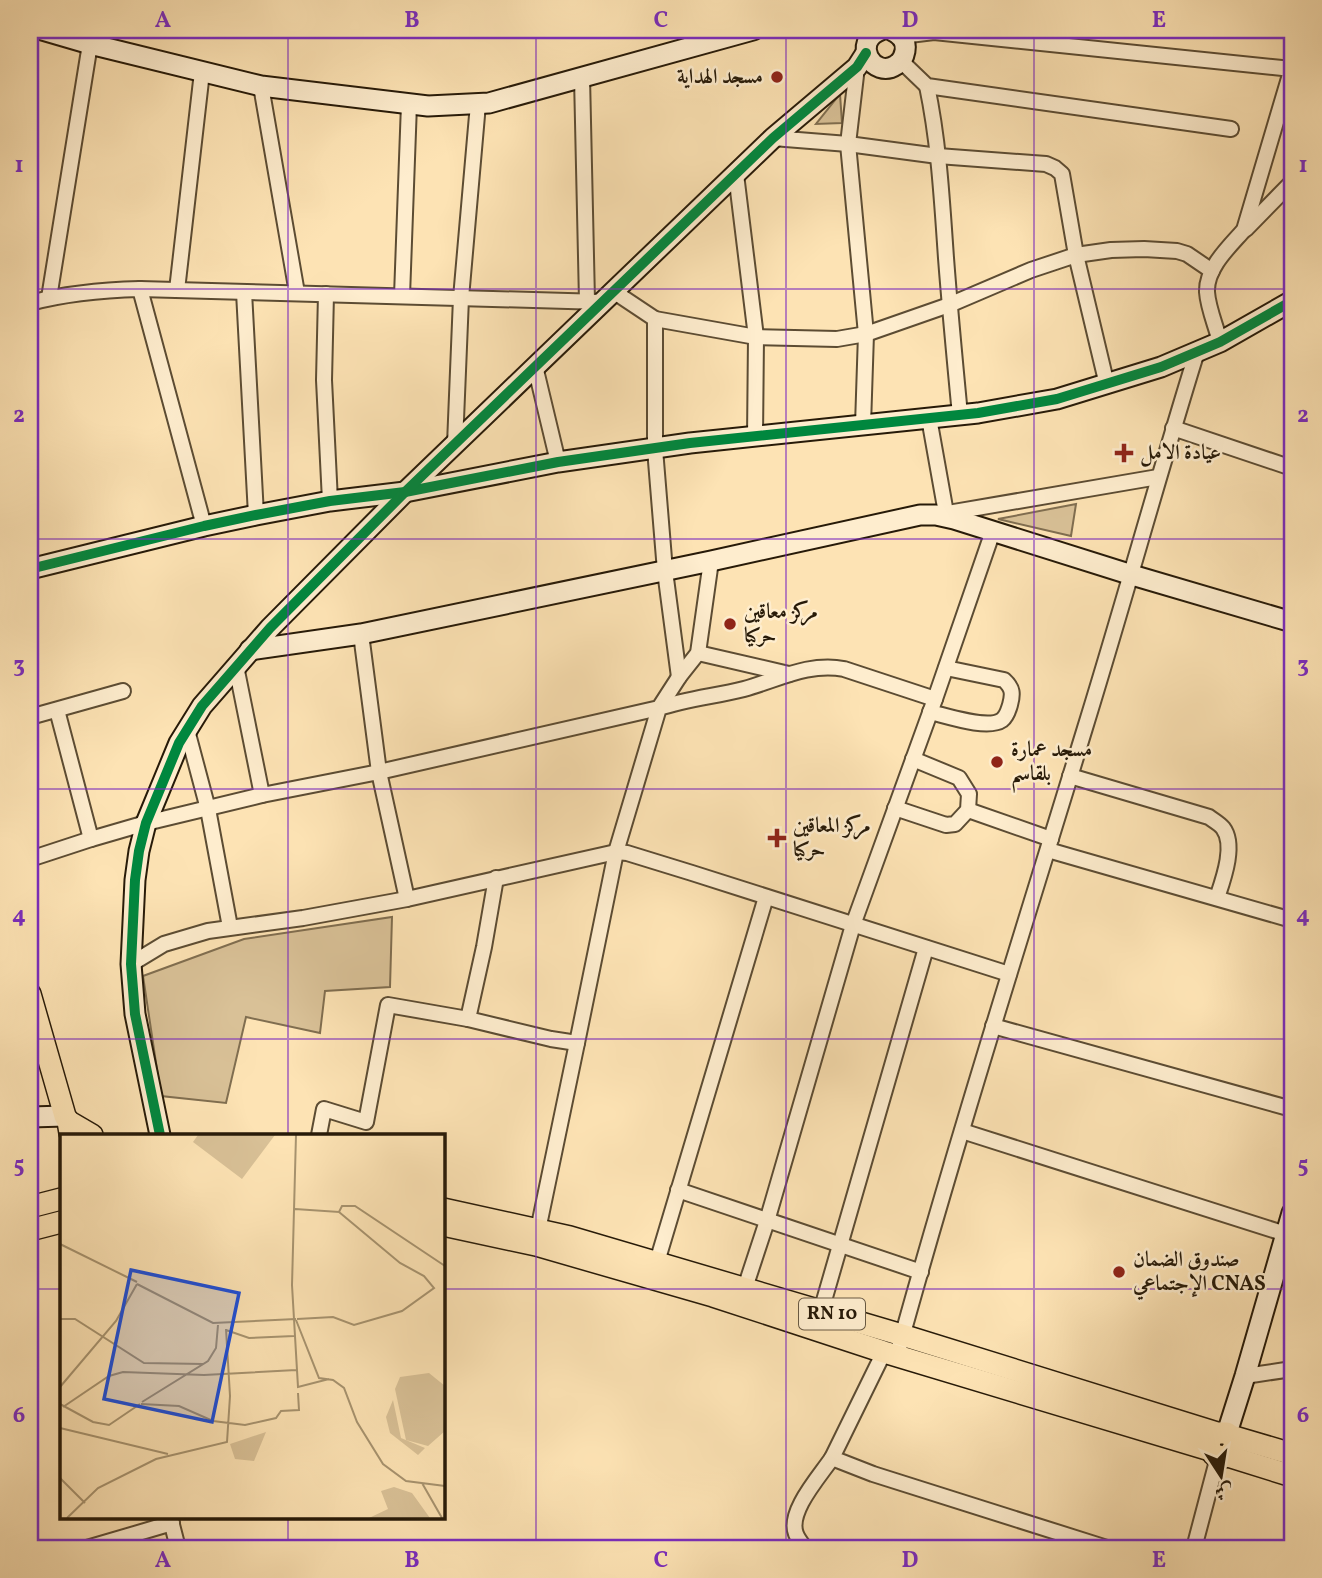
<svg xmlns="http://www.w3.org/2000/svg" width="1322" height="1578" font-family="Vollkorn,Amiri,serif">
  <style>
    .green { fill: #d9c197; stroke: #806e50; stroke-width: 2 }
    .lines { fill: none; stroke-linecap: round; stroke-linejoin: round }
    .street-casing { stroke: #5c4c33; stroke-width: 18 }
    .secondary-casing { stroke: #271a08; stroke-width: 23 }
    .primary-casing { stroke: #271a08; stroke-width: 24 }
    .street { stroke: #feedce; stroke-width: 14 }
    .secondary { stroke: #feedce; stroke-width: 19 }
    .primary { stroke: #fde3b4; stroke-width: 21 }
    .cycleway-casing { stroke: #feedce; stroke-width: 15 }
    .cycleway { stroke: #00873e; stroke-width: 10 }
    .grid { fill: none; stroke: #7b2cbf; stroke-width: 2; stroke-opacity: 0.55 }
    .poi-dot { fill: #8f2418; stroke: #feedce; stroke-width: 2.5 }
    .labels { text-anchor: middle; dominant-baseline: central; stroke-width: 5; stroke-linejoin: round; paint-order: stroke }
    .shield { fill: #feedce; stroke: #685943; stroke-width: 2 }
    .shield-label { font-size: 19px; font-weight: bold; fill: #271a08 }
    .poi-label { font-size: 21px; font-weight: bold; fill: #271a08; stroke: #feedce; text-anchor: start }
    .inset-road { fill: none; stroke: #a7936f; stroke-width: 2 }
    .view { fill: #1d4ed8; fill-opacity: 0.15; stroke: #1d4ed8; stroke-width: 3.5 }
    .inset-edge { fill: none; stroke: #271a08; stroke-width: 3.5 }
    .neatline { fill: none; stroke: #7b2cbf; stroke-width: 2.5 }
    .grid-label { font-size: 23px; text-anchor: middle; font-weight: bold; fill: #7b2cbf }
  </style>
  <rect width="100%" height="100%" fill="#fde3b4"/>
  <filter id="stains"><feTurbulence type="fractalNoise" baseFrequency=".00286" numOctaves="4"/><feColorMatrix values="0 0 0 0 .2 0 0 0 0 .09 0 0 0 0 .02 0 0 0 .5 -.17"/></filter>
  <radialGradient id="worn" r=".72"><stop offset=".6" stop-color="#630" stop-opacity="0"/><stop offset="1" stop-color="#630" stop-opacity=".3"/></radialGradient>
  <g class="green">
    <polygon points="840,94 842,123 816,124"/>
    <polygon points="1076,504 1071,536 998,519"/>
    <polygon points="392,917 390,987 325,991 320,1033 246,1017 226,1103 161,1096 143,976 244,939"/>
  </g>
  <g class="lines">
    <g class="street-casing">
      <g id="street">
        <polyline points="901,36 934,32 1292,69"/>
        <polyline points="901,61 927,86 1231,129"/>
        <polyline points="857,67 848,144 866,334 863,425"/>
        <polyline points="582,77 587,301"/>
        <polyline points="261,86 297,293"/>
        <path d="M927,86C939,143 942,201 946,258C950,311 955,363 960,415"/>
        <polyline points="773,138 848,144 938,156 1046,164 1055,168 1062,174 1076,255 1107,385"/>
        <polyline points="736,174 756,337 755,437"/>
        <polyline points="1246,229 1292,182"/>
        <polyline points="140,289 204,526"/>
        <polyline points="177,290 202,72"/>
        <polyline points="613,291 655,319"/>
        <polyline points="244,292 256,515"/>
        <polyline points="326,294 324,380 330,501"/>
        <polyline points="402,296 409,104"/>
        <polyline points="49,298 90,44"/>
        <path d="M30,303C67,293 101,290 140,289L602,302"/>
        <path d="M1220,342C1216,326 1208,308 1207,292C1206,268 1229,247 1244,230L1292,68"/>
        <polyline points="535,366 558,462"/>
        <polyline points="929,418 946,513"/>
        <polyline points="1173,428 1292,468"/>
        <polyline points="455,444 461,298 478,104"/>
        <polyline points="942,514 1158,477"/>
        <polyline points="361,634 379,772 407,899"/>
        <polyline points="698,653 789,674"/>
        <polyline points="236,666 262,795"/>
        <polyline points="679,677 665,571 655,449 655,319 756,337 837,339 866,334 949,305 1031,270 1076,255 1111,250 1144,249 1177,251 1187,254 1212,271"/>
        <polyline points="57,710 91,839"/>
        <path d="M930,712C947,716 988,730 1002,720C1007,716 1008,711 1010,705C1013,694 1013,688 1004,680L946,668"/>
        <polyline points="30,717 123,691"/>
        <polyline points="187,730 208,809 230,927"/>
        <path d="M1070,776L1209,817C1213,820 1220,824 1223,828C1236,845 1223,880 1217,898"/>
        <polyline points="895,808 946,825 955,824 968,810 969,794 959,778 913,759"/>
        <polyline points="968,810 1051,839"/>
        <polyline points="1048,850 1292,920"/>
        <polyline points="30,859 91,839 146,823 262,795 379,772 659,708 679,677 698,653 711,561"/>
        <path d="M496,878L484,947L468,1019L551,1039L577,1043L616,852L659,708C687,699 716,696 744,689C777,680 809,662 844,669L935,699"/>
        <polyline points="131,964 164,944 208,931 303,918 407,899 616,852 627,853 692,873 1009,974"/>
        <polyline points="993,1026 1292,1109"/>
        <polyline points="962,1131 1292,1236"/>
        <polyline points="319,1135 324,1109 366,1122 388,1005 468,1019"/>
        <polyline points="678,1190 921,1272"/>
        <polyline points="538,1230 577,1043"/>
        <polyline points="657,1262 766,897"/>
        <polyline points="742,1297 767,1221 853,925 935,699 993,531"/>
        <polyline points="821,1311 926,948"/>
        <polyline points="884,1352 832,1458 873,1474 1107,1548"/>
        <path d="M897,1355C955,1145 1021,937 1085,728C1123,605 1157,481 1195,358V352"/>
        <polyline points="1245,1376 1292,1369"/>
        <polyline points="170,1517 178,1548"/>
        <polyline points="87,1548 172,1523"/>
        <path d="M805,1548C802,1544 798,1539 796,1534C787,1512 820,1476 832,1458"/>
        <polyline points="1194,1548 1218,1457"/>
      </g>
    </g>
    <g class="secondary-casing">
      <g id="secondary">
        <polyline points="42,30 90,44 261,86 428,106 489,103 753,30"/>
        <path d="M881,30C850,42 874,80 896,65C901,62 904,57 905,51C907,41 900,34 891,30"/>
        <polyline points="30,569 204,526 256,515 330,501 405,492 558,462 690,443 978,413 1057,399 1161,367 1220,342 1292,301"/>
        <polyline points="250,650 361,634 711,561 920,515 936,515 954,519 1132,575 1292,622"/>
        <polyline points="30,1117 65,1116"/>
        <polyline points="160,1135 135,1014 131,964 135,880 139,851 146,823 179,743 202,706 270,628 405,492 773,138 857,67 866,53"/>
        <polyline points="1227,1433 1245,1376 1292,1213"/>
      </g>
    </g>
    <g class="primary-casing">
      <g id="primary">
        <polyline points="30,994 65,1116 68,1121"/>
        <polyline points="70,1133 68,1121 92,1135"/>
        <polyline points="30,1207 61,1199"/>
        <path d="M443,1209L570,1237L902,1335L1217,1433H1227C1238,1440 1236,1452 1224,1457L1214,1455C1207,1446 1208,1439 1217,1433"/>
        <polyline points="443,1225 536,1245 713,1296 884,1352 1210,1450"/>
        <polyline points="30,1230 61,1222"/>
        <polyline points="1231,1436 1292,1454"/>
        <polyline points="1228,1456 1292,1476"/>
      </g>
    </g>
    <use href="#street" class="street"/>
    <use href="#secondary" class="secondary"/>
    <use href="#primary" class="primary"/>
    <g class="cycleway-casing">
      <g id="cycleway">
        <polyline points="30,569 204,526 256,515 330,501 405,492 558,462 690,443 978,413 1057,399 1161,367 1220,342 1292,301"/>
        <polyline points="160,1135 135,1014 131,964 135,880 139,851 146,823 179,743 202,706 270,628 405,492 773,138 857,67 866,53"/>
      </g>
    </g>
    <use href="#cycleway" class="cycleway"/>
  </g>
  <path class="grid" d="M288,30V1135M536,30V1548M786,30V1548M1034,30V1548M30,289H1292M30,539H1292M30,789H1292M30,1039H1292M30,1289H61M443,1289H1292M288,1517V1548"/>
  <g class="poi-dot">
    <circle cx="777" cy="77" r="7"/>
    <path d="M1120.5 442.5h7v7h7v7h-7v7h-7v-7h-7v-7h7z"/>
    <circle cx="730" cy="624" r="7"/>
    <circle cx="997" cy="762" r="7"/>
    <path d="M773.5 827.5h7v7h7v7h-7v7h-7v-7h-7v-7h7z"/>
    <circle cx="1119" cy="1272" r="7"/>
  </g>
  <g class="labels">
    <rect class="shield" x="799" y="1298.5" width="66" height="31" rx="5"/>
    <g class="shield-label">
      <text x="832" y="1314">RN 10</text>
    </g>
    <g class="poi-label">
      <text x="763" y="77" text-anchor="end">مسجد الهداية</text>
      <text x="1140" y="453">عيادة الامل</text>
      <text x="744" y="612">مركز معاقين<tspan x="744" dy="24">حركيا</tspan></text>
      <text x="1011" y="750">مسجد عمارة<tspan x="1011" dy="24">بلقاسم</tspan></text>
      <text x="793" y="826">مركز المعاقين<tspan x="793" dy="24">حركيا</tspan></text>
      <text x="1133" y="1260">صندوق الضمان<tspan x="1133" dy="24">الإجتماعي CNAS</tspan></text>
    </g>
  </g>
  <g transform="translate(60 1134)">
    <rect width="385" height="385" fill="#fde3b4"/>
    <path d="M138,1H215L182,45L133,8ZM369,239L385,252V297L368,312L346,306L335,255L340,243ZM333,266L341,304L365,314L358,321L330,299L326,283ZM206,298L194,327L175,325L170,310ZM334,353L352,359L370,384H309L328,375L321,357Z" fill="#d9c197"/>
    <path class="inset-road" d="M236,1L232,151L238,253L269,245M235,75L279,78L282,72H295L385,132M0,110L77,148M77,150L153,189L236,185M0,185H15L84,229L143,230M237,185L273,183L294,191L342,177L374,154L364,142L340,129L279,78M236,186L259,244L273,246L284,254L297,288L323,330L346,347L385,352M166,196L189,204L234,202M0,253L56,187L77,150M82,268L148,227L156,214L158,191M0,270L33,288L49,291L80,270M81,270L119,272L153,287L185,291L216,284L221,277L239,276L238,259M3,273L49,242L63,238L144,241L236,236M0,294L108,320M0,344L25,369M362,349L382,384M7,384L38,354L96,325L167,308L170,262L166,195"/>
    <path class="view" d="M71,136L179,159L152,288L44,265Z"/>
    <rect width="385" height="385" class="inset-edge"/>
  </g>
  <rect width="1322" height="1578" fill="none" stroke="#fde3b4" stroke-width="77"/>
  <g transform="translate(1221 1476) rotate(168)" stroke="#feedce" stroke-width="5" paint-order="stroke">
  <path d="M0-5L12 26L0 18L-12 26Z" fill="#271a08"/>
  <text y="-10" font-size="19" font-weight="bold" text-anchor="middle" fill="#271a08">ش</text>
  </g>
  <rect x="38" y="38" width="1246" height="1502" class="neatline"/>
  <g class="grid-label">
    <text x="163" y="27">A</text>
    <text x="412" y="27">B</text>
    <text x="661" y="27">C</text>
    <text x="910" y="27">D</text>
    <text x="1159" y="27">E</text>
    <text x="19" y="172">1</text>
    <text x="1303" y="172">1</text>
    <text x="19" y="422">2</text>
    <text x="1303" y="422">2</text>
    <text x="19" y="672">3</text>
    <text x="1303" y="672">3</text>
    <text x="19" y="922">4</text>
    <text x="1303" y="922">4</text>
    <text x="19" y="1172">5</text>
    <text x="1303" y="1172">5</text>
    <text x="19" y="1422">6</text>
    <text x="1303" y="1422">6</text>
    <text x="163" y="1567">A</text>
    <text x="412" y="1567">B</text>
    <text x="661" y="1567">C</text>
    <text x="910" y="1567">D</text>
    <text x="1159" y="1567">E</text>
  </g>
  <rect width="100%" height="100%" filter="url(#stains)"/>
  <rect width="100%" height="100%" fill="url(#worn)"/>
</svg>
